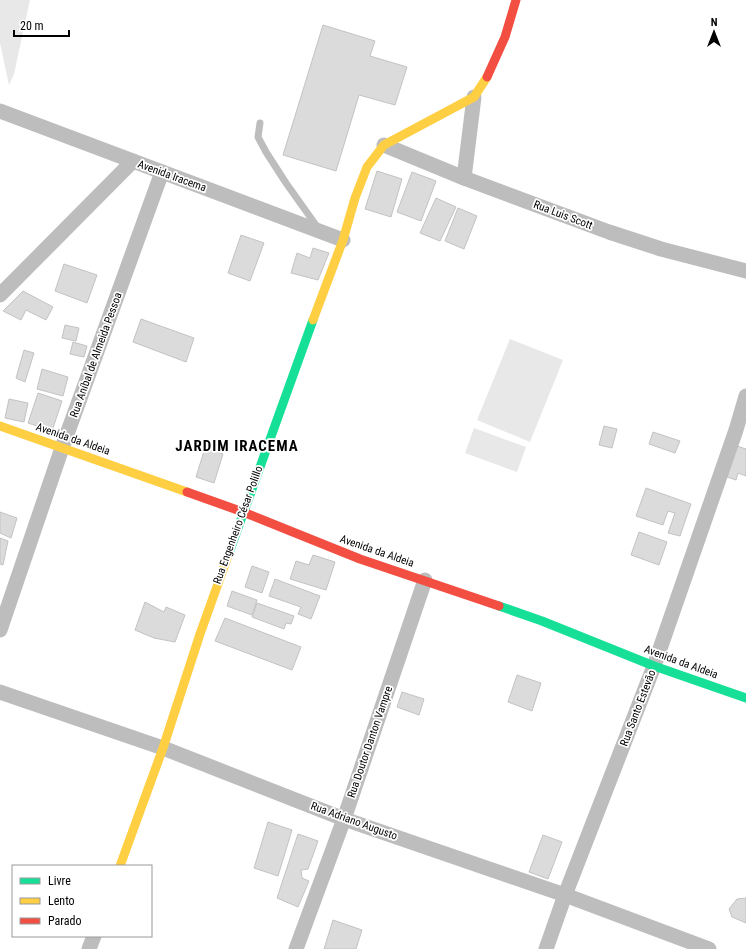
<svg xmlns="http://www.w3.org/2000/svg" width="746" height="949" font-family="'Roboto Condensed',sans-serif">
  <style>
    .green { fill: #e8e8e8 }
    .building { fill: #dbdbdb; stroke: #c3c3c3 }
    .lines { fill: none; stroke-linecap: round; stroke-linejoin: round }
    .lane { stroke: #bdbdbd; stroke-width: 7 }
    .street { stroke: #bdbdbd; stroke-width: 15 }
    .fast { stroke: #16e098; stroke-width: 9 }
    .slow { stroke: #ffcf43; stroke-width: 9 }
    .jam { stroke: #f24e42; stroke-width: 9 }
    .labels { text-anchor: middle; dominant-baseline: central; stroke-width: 3.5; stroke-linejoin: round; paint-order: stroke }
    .street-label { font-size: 11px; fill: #000; stroke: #fff }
    .district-label { font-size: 15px; font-weight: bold; letter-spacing: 1px; fill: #000; stroke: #fff }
  </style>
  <rect width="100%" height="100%" fill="#fff"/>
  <g class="green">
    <polygon points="0,0 30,0 14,74 9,85 0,43"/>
    <polygon points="510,339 563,360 530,442 477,420"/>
    <polygon points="474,428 526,447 517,472 465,453"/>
  </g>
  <g class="building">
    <polygon points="323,25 375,41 370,56 407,67 395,105 359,95 336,171 283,155"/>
    <polygon points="377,171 402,179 391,217 365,209"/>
    <polygon points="412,172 436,181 421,221 397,212"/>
    <polygon points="436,198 456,207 440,241 420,233"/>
    <polygon points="458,208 477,216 464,249 445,241"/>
    <polygon points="241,235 264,243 250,281 228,273"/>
    <polygon points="313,248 329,253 318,280 291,273 297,253 310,258"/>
    <polygon points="64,264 97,275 87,303 55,291"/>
    <polygon points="23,291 53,307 46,320 26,310 21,320 3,311"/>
    <polygon points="141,319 194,338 186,362 133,342"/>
    <polygon points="65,325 79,328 76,341 62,338"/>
    <polygon points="73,342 87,346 84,357 70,354"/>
    <polygon points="24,350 34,353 25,382 16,378"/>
    <polygon points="42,369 68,377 63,396 37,389"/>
    <polygon points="38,393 62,401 52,431 28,423"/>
    <polygon points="9,399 28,403 24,422 5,418"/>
    <polygon points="604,426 617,429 612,448 599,445"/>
    <polygon points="653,432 680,441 675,453 649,444"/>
    <polygon points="737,446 746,449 746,476 738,473 736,480 727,477"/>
    <polygon points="205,448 223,454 214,483 196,477"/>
    <polygon points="646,488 691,504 680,536 668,533 675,513 668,511 663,525 636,516"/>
    <polygon points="0,512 17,518 11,538 0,533"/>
    <polygon points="639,532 667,542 659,565 631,555"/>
    <polygon points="0,538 8,541 3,565 0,564"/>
    <polygon points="313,555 335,562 326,590 290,579 296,561 309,565"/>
    <polygon points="252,566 269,572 262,593 245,587"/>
    <polygon points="275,579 320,596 311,619 298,614 301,607 269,596"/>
    <polygon points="232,591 257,600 252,615 227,606"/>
    <polygon points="145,602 164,612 166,607 185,615 175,642 154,638 135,630"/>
    <polygon points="257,603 294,616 291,624 286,623 284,629 252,617"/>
    <polygon points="225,618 301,647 292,670 215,641"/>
    <polygon points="517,675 541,683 532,711 508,702"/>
    <polygon points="402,692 424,699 419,715 397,707"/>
    <polygon points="268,822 292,830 278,876 254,868"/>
    <polygon points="298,834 318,841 308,869 301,870 302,878 309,881 298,907 277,898"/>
    <polygon points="543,835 562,842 548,879 529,872"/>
    <polygon points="746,898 746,923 732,917 729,909 737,899"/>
    <polygon points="333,920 362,930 356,949 324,949"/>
  </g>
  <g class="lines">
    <polyline class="lane" points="260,123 258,137 266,152 286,183 318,228"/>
    <g class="street">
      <polyline points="0,111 343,240"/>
      <polyline points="384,145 464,178 609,232 661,249 746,271"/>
      <polyline points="464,178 474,97"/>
      <polyline points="0,295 133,161"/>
      <polyline points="0,630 62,448 162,172"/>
      <polyline points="0,692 163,748 344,819 565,895 709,949"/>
      <polyline points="89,949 94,936"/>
      <polyline points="296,949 344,819 425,580"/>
      <polyline points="546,949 565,895 654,666 736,430 746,396"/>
    </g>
    <g class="fast">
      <polyline points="229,553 313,320"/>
      <polyline points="499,606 542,621 654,666 746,698"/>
    </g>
    <g class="slow">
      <polyline points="313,320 343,240 355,198 367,167 384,145 474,97 487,77"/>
      <polyline points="0,426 187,492"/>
      <polyline points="120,866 163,748 200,634 229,553"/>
    </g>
    <g class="jam">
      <polyline points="487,77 505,37 516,0"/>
      <polyline points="187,492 243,512 360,559 499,606"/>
    </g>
  </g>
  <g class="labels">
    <g class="street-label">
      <text transform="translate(172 176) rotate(20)">Avenida Iracema</text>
      <text transform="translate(563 215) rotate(21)">Rua Luis Scott</text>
      <text transform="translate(96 355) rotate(-70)">Rua Aníbal de Almeida Pessoa</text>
      <text transform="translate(73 439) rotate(19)">Avenida da Aldeia</text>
      <text transform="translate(238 525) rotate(-70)">Rua Engenheiro César Polillo</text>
      <text transform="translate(377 551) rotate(19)">Avenida da Aldeia</text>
      <text transform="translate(681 662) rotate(20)">Avenida da Aldeia</text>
      <text transform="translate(638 708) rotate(-69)">Rua Santo Estevão</text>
      <text transform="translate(370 742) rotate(-71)">Rua Doutor Danton Vampre</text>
      <text transform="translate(354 821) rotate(20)">Rua Adriano Augusto</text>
    </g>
    <g class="district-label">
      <text x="237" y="446">JARDIM IRACEMA</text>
    </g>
  </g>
  <rect x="12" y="865" width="140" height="72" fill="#ffffff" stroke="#999999"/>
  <rect x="20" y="878" width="20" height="6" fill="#16e098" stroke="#999999"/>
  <text x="48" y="885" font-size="12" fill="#000000">Livre</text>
  <rect x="20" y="898" width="20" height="6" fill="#ffcf43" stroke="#999999"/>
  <text x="48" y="905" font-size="12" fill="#000000">Lento</text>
  <rect x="20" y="918" width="20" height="6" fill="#f24e42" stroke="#999999"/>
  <text x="48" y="925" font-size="12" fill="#000000">Parado</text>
  <g transform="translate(714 32)" stroke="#ffffff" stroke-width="3" paint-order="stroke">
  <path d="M0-3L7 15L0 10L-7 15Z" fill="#000000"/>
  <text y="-6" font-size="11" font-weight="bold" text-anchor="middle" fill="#000000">N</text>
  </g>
  <path d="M14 30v6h55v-6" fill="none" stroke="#000000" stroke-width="2"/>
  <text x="20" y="30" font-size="12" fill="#000000" stroke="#ffffff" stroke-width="3" paint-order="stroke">20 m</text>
</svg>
